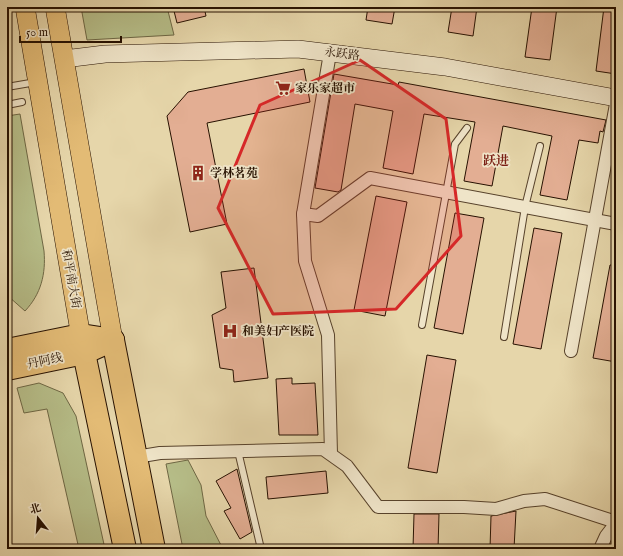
<svg xmlns="http://www.w3.org/2000/svg" width="623" height="556" font-family="'IM FELL English','Noto Serif SC',serif">
  <style>
    .green { fill: #b6bd88; stroke: #6e6744 }
    .building { fill: #e3ae93; stroke: #271101 }
    .lines { fill: none; stroke-linecap: round; stroke-linejoin: round }
    .lane-casing { stroke: #57422b; stroke-width: 8 }
    .street-casing { stroke: #57422b; stroke-width: 14 }
    .secondary-casing { stroke: #271101; stroke-width: 18 }
    .primary-casing { stroke: #271101; stroke-width: 20 }
    .highway-casing { stroke: #271101; stroke-width: 24 }
    .lane { stroke: #efe4c8; stroke-width: 6 }
    .street { stroke: #efe4c8; stroke-width: 12 }
    .secondary { stroke: #efe4c8; stroke-width: 17 }
    .primary { stroke: #e3bb75; stroke-width: 19 }
    .highway { stroke: #e3bb75; stroke-width: 22 }
    .marked { fill: #d62828; fill-opacity: 0.2; stroke: #d62828; stroke-width: 3; stroke-linejoin: round }
    .labels { text-anchor: middle; dominant-baseline: central; stroke-width: 3.5; stroke-linejoin: round; paint-order: stroke }
    .street-label { font-size: 12px; fill: #271101; stroke: #efe4c8 }
    .poi-label { font-size: 12px; font-weight: bold; fill: #271101; stroke: #efe4c8; text-anchor: start }
    .neighbourhood-label { font-size: 13px; font-weight: bold; fill: #7a1f14; stroke: #efe4c8 }
  </style>
  <rect width="100%" height="100%" fill="#e6d6aa"/>
  <filter id="stains"><feTurbulence type="fractalNoise" baseFrequency=".005" numOctaves="4"/><feColorMatrix values="0 0 0 0 .2 0 0 0 0 .09 0 0 0 0 .02 0 0 0 .5 -.17"/></filter>
  <radialGradient id="worn" r=".72"><stop offset=".6" stop-color="#630" stop-opacity="0"/><stop offset="1" stop-color="#630" stop-opacity=".3"/></radialGradient>
  <g class="green">
    <polygon points="81,7 167,7 174,35 87,40"/>
    <path d="M20,114L44,251C46,274 41,294 25,311L8,296L7,292V116Z"/>
    <polygon points="39,383 63,393 76,416 105,549 79,549 47,409 24,413 17,388"/>
    <polygon points="188,460 201,485 206,516 223,549 183,549 166,464"/>
  </g>
  <g class="building">
    <polygon points="173,7 204,7 206,16 177,23"/>
    <polygon points="368,7 395,7 392,24 366,20"/>
    <polygon points="452,7 477,7 473,36 448,32"/>
    <polygon points="532,7 557,7 550,60 525,57"/>
    <polygon points="604,7 616,7 616,74 596,71"/>
    <polygon points="304,69 310,102 207,123 227,224 190,232 167,116 188,92"/>
    <polygon points="334,74 398,85 399,82 606,120 603,132 600,131 598,143 579,140 567,200 540,195 552,136 503,126 492,186 464,181 475,122 424,114 413,174 383,168 393,111 355,104 341,190 338,192 315,188"/>
    <polygon points="376,196 407,202 385,316 354,310"/>
    <polygon points="455,213 484,218 463,334 434,328"/>
    <polygon points="534,228 562,233 541,349 513,344"/>
    <polygon points="610,265 616,265 616,362 593,358"/>
    <polygon points="254,268 268,378 234,382 233,370 220,368 212,315 226,308 221,272"/>
    <polygon points="427,355 456,360 437,473 408,468"/>
    <polygon points="292,378 292,384 315,383 318,435 279,435 276,379"/>
    <polygon points="237,469 252,532 240,539 224,511 231,508 216,481"/>
    <polygon points="326,471 328,493 268,499 266,477"/>
    <polygon points="516,511 514,549 490,549 491,516"/>
    <polygon points="414,514 439,514 438,549 413,549"/>
  </g>
  <g class="lines">
    <g class="lane-casing">
      <g id="lane">
        <polyline points="7,87 36,82"/>
        <polyline points="7,105 22,102"/>
        <polyline points="422,325 455,144 467,128"/>
        <polyline points="504,337 525,207 540,146"/>
        <polyline points="238,451 261,549"/>
      </g>
    </g>
    <g class="street-casing">
      <g id="street">
        <polyline points="330,53 303,214 318,216 370,178 616,224"/>
        <polyline points="303,214 305,261 328,335 331,454"/>
        <polyline points="571,351 616,104"/>
        <polyline points="136,457 160,453 323,449 347,466 378,507 464,507 496,509 524,501 545,499 616,522"/>
        <polyline points="600,549 606,536 616,523"/>
      </g>
    </g>
    <g class="secondary-casing">
      <polyline id="secondary" points="64,59 105,54 298,49 445,67 616,98"/>
    </g>
    <g class="primary-casing">
      <g id="primary">
        <polyline points="25,7 83,349"/>
        <polyline points="55,7 113,340"/>
      </g>
    </g>
    <g class="highway-casing">
      <g id="highway">
        <polyline points="113,340 154,549"/>
        <polyline points="7,350 81,335 113,340"/>
        <polyline points="84,353 125,549"/>
        <polyline points="7,369 84,353 113,340"/>
      </g>
    </g>
    <use href="#lane" class="lane"/>
    <use href="#street" class="street"/>
    <use href="#secondary" class="secondary"/>
    <use href="#primary" class="primary"/>
    <use href="#highway" class="highway"/>
  </g>
  <path class="marked" d="M360,60L446,119L461,236L396,309L273,314L218,208L260,105Z"/>
  <defs>
    <g id="supermarket-bare" transform="scale(1.2)"><path d="M-6-5.5h2.5l.6 2H6L4.5 2H-2.5L-4.4-4H-6ZM-1.5 3.2a1.3 1.3 0 1 0 .1 0ZM3 3.2a1.3 1.3 0 1 0 .1 0Z" fill="#8f2418" stroke="#efe4c8" stroke-width="2.5" paint-order="stroke"/></g>
    <g id="building-bare" transform="scale(1.2)"><path d="M-4-6H4V6H1V3H-1V6H-4ZM-2.5-4.3h1.7v1.8h-1.7ZM.8-4.3h1.7v1.8H.8ZM-2.5-1h1.7V.8h-1.7ZM.8-1h1.7V.8H.8Z" fill="#8f2418" stroke="#efe4c8" stroke-width="2.5" paint-order="stroke"/></g>
    <g id="hospital-bare" transform="scale(1.2)"><path d="M-5-5h3v3.5h4V-5h3V5h-3V1.5h-4V5h-3Z" fill="#8f2418" stroke="#efe4c8" stroke-width="2.5" paint-order="stroke"/></g>
  </defs>
  <g fill-rule="evenodd">
    <use href="#supermarket-bare" x="283" y="88"/>
    <use href="#building-bare" x="198" y="173"/>
    <use href="#hospital-bare" x="230" y="331"/>
  </g>
  <g class="labels">
    <g class="street-label">
      <text transform="translate(342 54) rotate(7)">永跃路</text>
      <text transform="translate(71 279) rotate(80)">和平南大街</text>
      <text transform="translate(45 361) rotate(-12)">丹阿线</text>
    </g>
    <g class="poi-label">
      <text x="295" y="88">家乐家超市</text>
      <text x="210" y="173">学林茗苑</text>
      <text x="242" y="331">和美妇产医院</text>
    </g>
    <g class="neighbourhood-label">
      <text x="496" y="161">跃进</text>
    </g>
  </g>
  <rect width="623" height="556" fill="none" stroke="#e6d6aa" stroke-width="24"/>
  <rect x="8" y="8" width="607" height="540" fill="none" stroke="#271101" stroke-width="2"/>
  <rect x="12" y="12" width="599" height="532" fill="none" stroke="#271101"/>
  <g transform="translate(38 518) rotate(343)" stroke="#efe4c8" stroke-width="3" paint-order="stroke">
  <path d="M0-3L7 15L0 10L-7 15Z" fill="#271101"/>
  <text y="-6" font-size="11" font-weight="bold" text-anchor="middle" fill="#271101">北</text>
  </g>
  <path d="M20 36v6h101v-6" fill="none" stroke="#271101" stroke-width="2"/>
  <text x="26" y="36" font-size="12" fill="#271101" stroke="#efe4c8" stroke-width="3" paint-order="stroke">50 m</text>
  <rect width="100%" height="100%" filter="url(#stains)"/>
  <rect width="100%" height="100%" fill="url(#worn)"/>
</svg>
